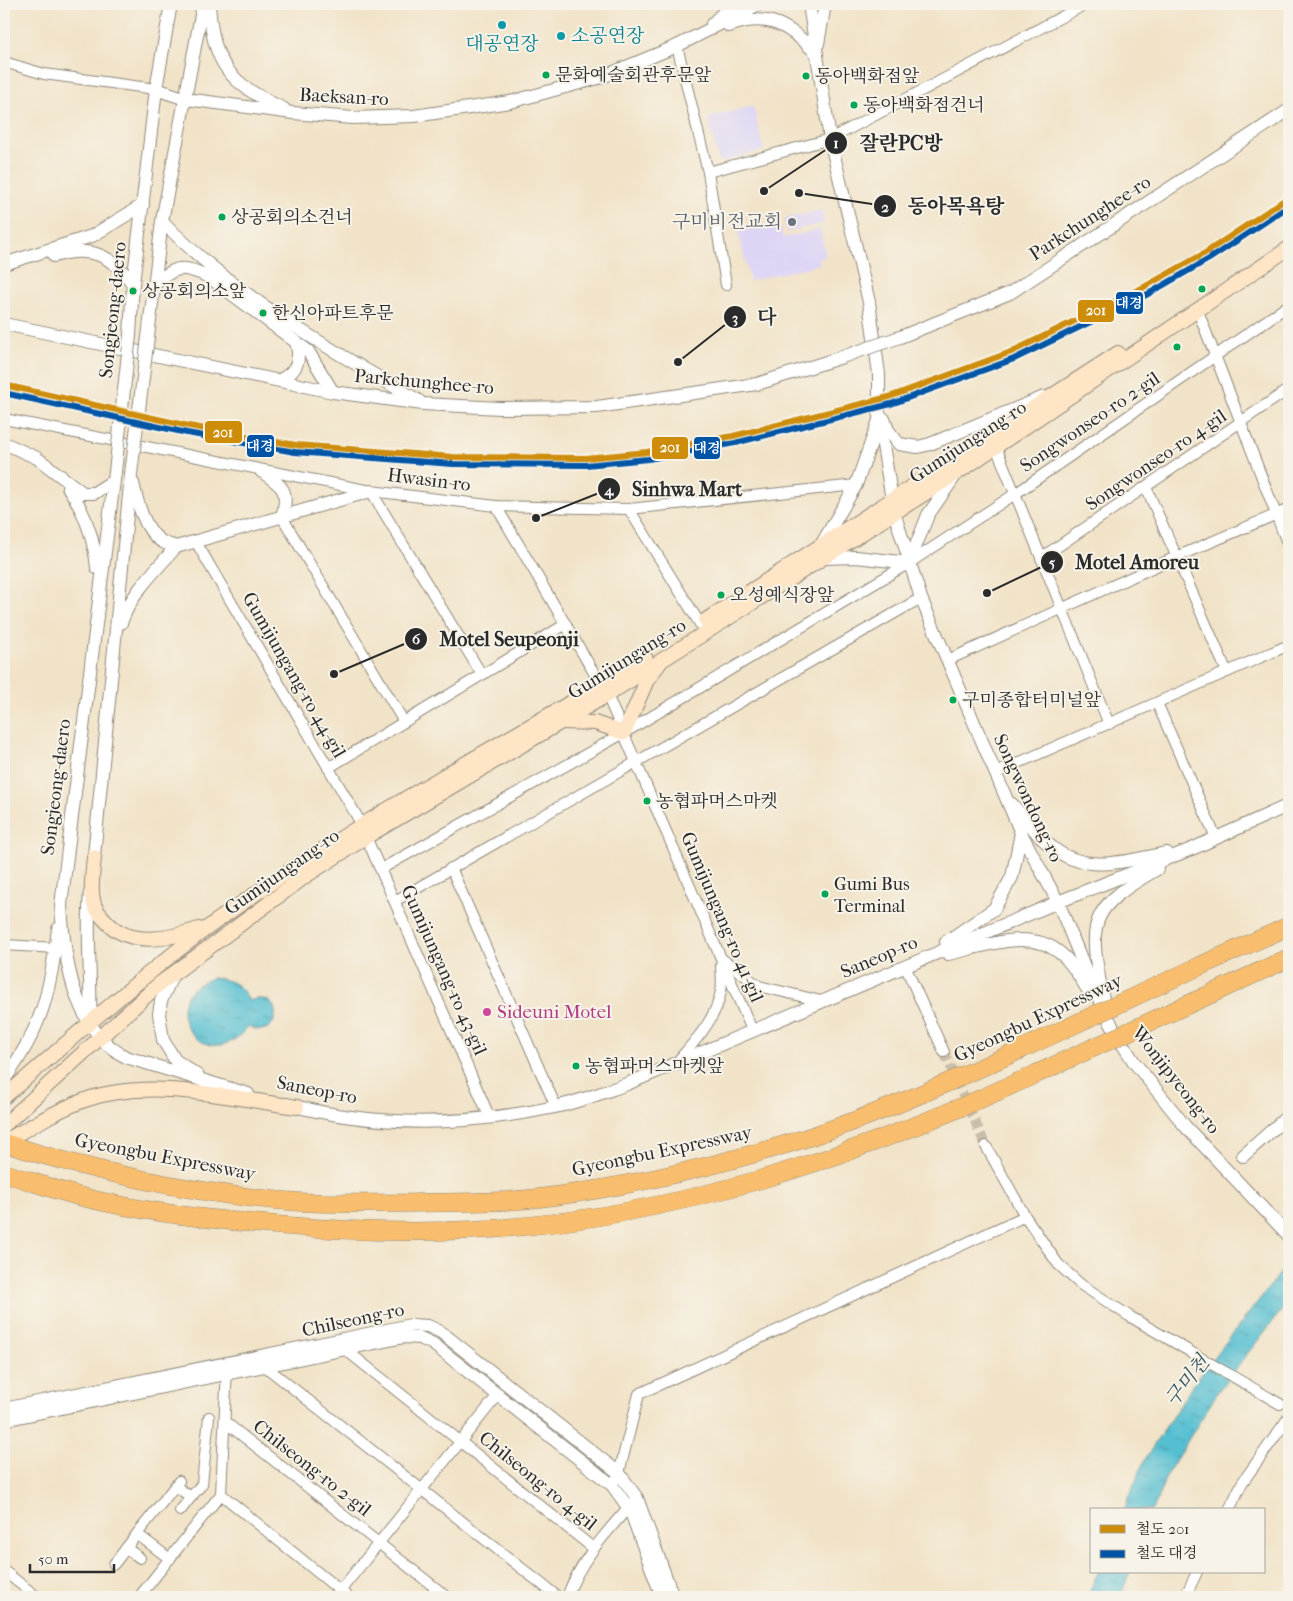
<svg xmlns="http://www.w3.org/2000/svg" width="1293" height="1601" font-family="'IM FELL French Canon','Noto Serif KR',serif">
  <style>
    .built { fill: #ded5f5 }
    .water { fill: url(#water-ripples); stroke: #40757e }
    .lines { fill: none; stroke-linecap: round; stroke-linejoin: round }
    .minor-tunnel { stroke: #c9bea9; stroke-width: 10; stroke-dasharray: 10 5; stroke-linecap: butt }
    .minor-casing { stroke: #8e877a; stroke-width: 12 }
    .tertiary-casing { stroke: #8e877a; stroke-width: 14 }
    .secondary-casing { stroke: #8e877a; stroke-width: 16 }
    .motorway-casing { stroke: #8e877a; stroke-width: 19 }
    .minor { stroke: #fff; stroke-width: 10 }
    .tertiary { stroke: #fff; stroke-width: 12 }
    .secondary { stroke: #fde5c5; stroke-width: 14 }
    .motorway { stroke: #f9be6d; stroke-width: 18 }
    .tertiary-bridge-casing { stroke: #8e877a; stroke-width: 14; stroke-linecap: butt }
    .motorway-bridge-casing { stroke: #8e877a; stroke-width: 19; stroke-linecap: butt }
    .tertiary-bridge { stroke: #fff; stroke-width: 12 }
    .motorway-bridge { stroke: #f9be6d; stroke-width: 18 }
    .rail-1-casing { stroke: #f7f3e8; stroke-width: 10 }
    .rail-2-casing { stroke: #f7f3e8; stroke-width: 10 }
    .rail-1 { stroke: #ce8d09; stroke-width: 6 }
    .rail-2 { stroke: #0054a6; stroke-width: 6 }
    .culture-dot { fill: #0f9aa8; stroke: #f7f3e8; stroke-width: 2 }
    .bus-dot { fill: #00a651; stroke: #f7f3e8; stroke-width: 2 }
    .worship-dot { fill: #6b7280; stroke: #f7f3e8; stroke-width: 2 }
    .hotel-dot { fill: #d1479c; stroke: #f7f3e8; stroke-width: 2 }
    .labels { text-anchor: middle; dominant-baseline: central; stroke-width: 4; stroke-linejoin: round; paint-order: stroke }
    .bus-label { font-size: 18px; fill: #2b2b2b; stroke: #f7f3e8; text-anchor: start }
    .culture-label { font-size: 19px; fill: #0d838f; stroke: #f7f3e8; text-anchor: start }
    .street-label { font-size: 19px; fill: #2b2b2b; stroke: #f7f3e8 }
    .worship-label { font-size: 19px; fill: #5b616d; stroke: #f7f3e8; text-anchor: end }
    .hotel-label { font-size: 19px; fill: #b23c85; stroke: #f7f3e8; text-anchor: start }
    .water-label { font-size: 20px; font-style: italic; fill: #38575d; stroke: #f7f3e8 }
    .leader { fill: none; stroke: #2b2b2b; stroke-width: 2 }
    .callout-dot { fill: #2b2b2b; stroke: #f7f3e8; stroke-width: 2 }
    .mark-label { font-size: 15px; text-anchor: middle; font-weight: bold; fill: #fff }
    .callout-label { font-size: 20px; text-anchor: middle; font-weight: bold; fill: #2b2b2b; stroke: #f7f3e8; stroke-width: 4; stroke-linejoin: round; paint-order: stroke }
    .line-badge { stroke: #f7f3e8; stroke-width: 2 }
    .badge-label { font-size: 14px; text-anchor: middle; font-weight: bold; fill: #fff }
  </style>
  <defs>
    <pattern id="water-ripples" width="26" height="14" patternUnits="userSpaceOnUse" patternTransform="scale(1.25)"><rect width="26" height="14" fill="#55bfd1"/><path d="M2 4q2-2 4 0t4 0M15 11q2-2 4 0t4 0" fill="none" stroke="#479baa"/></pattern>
  </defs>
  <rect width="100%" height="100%" fill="#f7f3e8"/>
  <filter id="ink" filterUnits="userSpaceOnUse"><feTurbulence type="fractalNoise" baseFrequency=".02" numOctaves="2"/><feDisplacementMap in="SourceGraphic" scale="10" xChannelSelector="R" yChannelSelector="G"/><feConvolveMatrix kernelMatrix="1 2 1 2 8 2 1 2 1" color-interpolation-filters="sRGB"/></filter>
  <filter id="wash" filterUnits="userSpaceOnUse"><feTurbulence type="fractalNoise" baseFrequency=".0096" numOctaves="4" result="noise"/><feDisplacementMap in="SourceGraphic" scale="20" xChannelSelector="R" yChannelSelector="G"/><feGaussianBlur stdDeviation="1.12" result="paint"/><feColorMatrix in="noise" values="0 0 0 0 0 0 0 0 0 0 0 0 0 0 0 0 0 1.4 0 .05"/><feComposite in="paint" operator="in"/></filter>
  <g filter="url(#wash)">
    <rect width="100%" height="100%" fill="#f1e3c8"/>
    <g class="built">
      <polygon points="753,106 764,150 719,162 708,118"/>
      <polygon points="821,210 824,223 787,232 784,219"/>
      <polygon points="779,221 783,238 820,229 826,257 818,258 820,264 750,281 738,231"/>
    </g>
    <g class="water">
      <path d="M213,978C231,979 241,985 249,1001C287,987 281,1045 248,1026C206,1083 146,998 213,978Z"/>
      <polygon points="1289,1262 1289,1301 1221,1387 1167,1474 1153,1510 1124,1510 1144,1461 1181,1403 1201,1374"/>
      <polygon points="1098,1572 1130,1572 1120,1597 1087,1597"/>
    </g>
  </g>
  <g filter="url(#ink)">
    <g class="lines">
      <polyline class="minor-tunnel" points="944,1052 986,1146"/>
      <g class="minor-casing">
        <g id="minor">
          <polyline points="677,46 708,172 726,285"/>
          <polyline points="4,62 44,74 156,89"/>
          <polyline points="708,172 830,139 1086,4"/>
          <polyline points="1198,311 1289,548"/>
          <polyline points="4,419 371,491 496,506 629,509 856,485"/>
          <polyline points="996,447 1109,724"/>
          <polyline points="1146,487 1227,672"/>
          <polyline points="371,491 482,675"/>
          <polyline points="496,506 607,695 752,1030"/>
          <polyline points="629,509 700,624"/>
          <polyline points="282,517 404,722"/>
          <polyline points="196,542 362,825"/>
          <polyline points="1041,558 1289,389"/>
          <polyline points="948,660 1176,557 1289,509"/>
          <polyline points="1157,703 1216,838"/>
          <polyline points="328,768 566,624"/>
          <polyline points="995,773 1289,645"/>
          <polyline points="366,837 490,1118"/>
          <polyline points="451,868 556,1107"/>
          <polyline points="381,869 624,733 909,563 1015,494 1289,305"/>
          <polyline points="395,901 921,598"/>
          <polyline points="4,945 56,948"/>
          <polyline points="722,959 759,986 821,1001"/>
          <polyline points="905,966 944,1052"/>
          <path d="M676,1063C694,1042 716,1020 721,991C723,983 721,973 721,964"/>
          <polyline points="986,1146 1025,1216 1058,1264 1080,1284 1129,1316 1280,1404"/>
          <polyline points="346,1350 593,1548"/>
          <polyline points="266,1367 558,1597"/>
          <polyline points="225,1422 447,1597"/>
          <polyline points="616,1479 619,1473 639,1394 1025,1216"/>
          <polyline points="175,1486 191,1497 202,1484 209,1417"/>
          <polyline points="221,1494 348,1597"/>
          <polyline points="1229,1510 1242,1483 1289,1417"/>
          <polyline points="180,1511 191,1497"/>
          <polyline points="126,1548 140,1558"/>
          <polyline points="170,1559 137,1534 179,1481"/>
          <polyline points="114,1564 137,1534"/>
          <polyline points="4,1571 37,1597"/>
          <polyline points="340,1591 498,1395"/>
          <polyline points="139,1597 221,1494 227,1367"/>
          <path d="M567,1597C580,1560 607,1532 633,1502"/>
          <polyline points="1185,1597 1197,1572"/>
        </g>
      </g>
      <g class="tertiary-casing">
        <g id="tertiary">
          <path d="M209,4C213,65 229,83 284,109"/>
          <polyline points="809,4 830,139 869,302 879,374 879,421 894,512 921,598 1021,833 1058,902 1086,971 1116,1034 1134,1062 1185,1126 1289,1236"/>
          <polyline points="712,24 732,4"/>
          <path d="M729,26C768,11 790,26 817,54"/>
          <polyline points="818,44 825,4"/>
          <polyline points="156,89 186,99 293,113 353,118 414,116 510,102 602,77 677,46 759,4"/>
          <path d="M162,221C235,297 329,348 419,401"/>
          <path d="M54,256C90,245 112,255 133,284"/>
          <polyline points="4,264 92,236 143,205"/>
          <path d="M154,285C175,265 183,265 209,277L308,351L333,392"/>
          <polyline points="4,324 333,392 423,404 500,408 597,407 757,384 842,357"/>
          <polyline points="130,335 133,284 156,89 171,4"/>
          <polyline points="148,337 162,221 203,4"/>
          <polyline points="900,337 1010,293 1289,110"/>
          <path d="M280,380C298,371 301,359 296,342"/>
          <polyline points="884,419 888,430 899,444 918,447 930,444 1044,397"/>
          <polyline points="4,443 37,458 83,493 94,493 113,481"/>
          <path d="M261,471C282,486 290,489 282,517"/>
          <path d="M115,472L61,905C64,958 73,1030 126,1057L248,1094"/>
          <path d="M133,483C137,501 144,530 161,541C165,544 172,545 176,547L371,491"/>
          <path d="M68,487C85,512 94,537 97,568"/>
          <polyline points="821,545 856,485 878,423"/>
          <polyline points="822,558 856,557 909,563"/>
          <polyline points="909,563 928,515 955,476"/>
          <path d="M121,623C131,593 156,570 176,547"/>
          <path d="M1012,804C1025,818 1037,836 1053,848C1087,875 1129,860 1167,853"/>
          <polyline points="93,866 131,474"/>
          <path d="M90,893C86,937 92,979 90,1023"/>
          <polyline points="946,942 994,909 1012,877 1021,833"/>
          <path d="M948,954C982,947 1029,927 1060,953C1073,963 1081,980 1090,993"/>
          <polyline points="173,974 161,1001 159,1014 163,1040 175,1060 198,1076"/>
          <path d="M1103,999C1088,920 1087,910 1157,869"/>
          <path d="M4,1080C42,1028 50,993 58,929"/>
          <path d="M287,1104C375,1128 466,1126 555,1107C579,1102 604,1092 627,1084L1058,902L1194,848L1289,805"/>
          <polyline points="1243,1156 1289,1115"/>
          <polyline points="4,1409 411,1325 428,1326 441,1332 619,1473 637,1498 673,1597"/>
          <polyline points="4,1420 404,1337 420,1338 433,1344 612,1485 630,1510 662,1597"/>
        </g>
      </g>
      <g class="secondary-casing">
        <g id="secondary">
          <polyline points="706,620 1118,353"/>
          <polyline points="562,722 595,723 624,733 647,680 659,664"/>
          <path d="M94,857C93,870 90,888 93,900C94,908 100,915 105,920C129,948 168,939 199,929"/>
          <path d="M4,1097C74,1037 143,974 218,920C354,823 502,743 646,659"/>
          <polyline points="4,1125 158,985 307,875 366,837 607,695 957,473 1289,248"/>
          <path d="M4,1142C30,1127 57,1110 85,1100C150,1077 231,1098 297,1107"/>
        </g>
      </g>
      <g class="motorway-casing">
        <g id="motorway">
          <polyline points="1200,966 1289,926"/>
          <polyline points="1213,993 1289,958"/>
          <path d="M4,1143C93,1172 205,1196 299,1202C337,1204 376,1203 415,1203C459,1202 503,1203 547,1197C627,1187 707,1168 784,1145C867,1120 945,1084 1024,1048"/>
          <path d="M4,1173C31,1181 58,1191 86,1198C148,1213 212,1220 276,1225C341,1231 407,1233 473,1230C670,1220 859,1156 1036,1074"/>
        </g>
      </g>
      <use href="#minor" class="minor"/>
      <use href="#tertiary" class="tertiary"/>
      <use href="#secondary" class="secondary"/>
      <use href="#motorway" class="motorway"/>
      <g class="tertiary-bridge-casing">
        <g id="tertiary-bridge">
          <polyline points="842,357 900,337"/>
          <polyline points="115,472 130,335"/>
          <polyline points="131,474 148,337"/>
        </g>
      </g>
      <g class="motorway-bridge-casing">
        <g id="motorway-bridge">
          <polyline points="1024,1048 1200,966"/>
          <polyline points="1036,1074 1213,993"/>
        </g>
      </g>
      <use href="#tertiary-bridge" class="tertiary-bridge"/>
      <use href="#motorway-bridge" class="motorway-bridge"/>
      <g class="rail-1-casing">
        <polyline id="rail-1" points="4,385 189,426 296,445 453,457 586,458 647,452 733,436 889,397 1011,352 1144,287 1205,253 1289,197"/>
      </g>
      <g class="rail-2-casing">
        <polyline id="rail-2" points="4,393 187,433 295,452 453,464 586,465 648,459 735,443 891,404 1014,359 1148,294 1209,259 1289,206"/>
      </g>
      <use href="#rail-1" class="rail-1"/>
      <use href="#rail-2" class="rail-2"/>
    </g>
  </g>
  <g class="culture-dot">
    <circle cx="502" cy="25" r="5"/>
    <circle cx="561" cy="36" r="5"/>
  </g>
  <g class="bus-dot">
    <circle cx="546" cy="75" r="4.5"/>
    <circle cx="806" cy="76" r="4.5"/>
    <circle cx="854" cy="105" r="4.5"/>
    <circle cx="222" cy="217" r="4.5"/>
    <circle cx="1202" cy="289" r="4.5"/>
    <circle cx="133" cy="291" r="4.5"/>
    <circle cx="263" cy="313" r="4.5"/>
    <circle cx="1177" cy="347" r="4.5"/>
    <circle cx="721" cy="595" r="4.5"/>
    <circle cx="953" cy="700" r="4.5"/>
    <circle cx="647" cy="801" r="4.5"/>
    <circle cx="825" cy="894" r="4.5"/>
    <circle cx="576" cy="1066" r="4.5"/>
  </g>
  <circle class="worship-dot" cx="792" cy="222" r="5"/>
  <circle class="hotel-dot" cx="487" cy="1012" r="5"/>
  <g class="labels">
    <g class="bus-label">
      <text x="555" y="75">문화예술회관후문앞</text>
      <text x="815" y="76">동아백화점앞</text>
      <text x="863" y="105">동아백화점건너</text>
      <text x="231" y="217">상공회의소건너</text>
      <text x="142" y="291">상공회의소앞</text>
      <text x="272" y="313">한신아파트후문</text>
      <text x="730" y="595">오성예식장앞</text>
      <text x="962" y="700">구미종합터미널앞</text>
      <text x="656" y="801">농협파머스마켓</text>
      <text x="834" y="884">Gumi Bus<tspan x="834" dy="22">Terminal</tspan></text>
      <text x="585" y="1066">농협파머스마켓앞</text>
    </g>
    <g class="culture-label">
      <text x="571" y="36">소공연장</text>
      <text x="502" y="44" text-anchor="middle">대공연장</text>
    </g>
    <g class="street-label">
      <text transform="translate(344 97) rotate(3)">Baeksan-ro</text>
      <text transform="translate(1090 218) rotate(-33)">Parkchunghee-ro</text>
      <text transform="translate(113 310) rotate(-84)">Songjeong-daero</text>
      <text transform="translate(424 382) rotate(5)">Parkchunghee-ro</text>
      <text transform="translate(1090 422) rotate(-34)">Songwonseo-ro 2-gil</text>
      <text transform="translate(968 442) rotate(-33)">Gumijungang-ro</text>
      <text transform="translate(1156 460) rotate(-34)">Songwonseo-ro 4-gil</text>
      <text transform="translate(429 480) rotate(7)">Hwasin-ro</text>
      <text transform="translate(627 659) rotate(-32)">Gumijungang-ro</text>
      <text transform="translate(294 675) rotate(60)">Gumijungang-ro 44-gil</text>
      <text transform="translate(56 787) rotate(-83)">Songjeong-daero</text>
      <text transform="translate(1028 798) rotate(65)">Songwondong-ro</text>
      <text transform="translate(282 872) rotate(-35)">Gumijungang-ro</text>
      <text transform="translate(722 917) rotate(67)">Gumijungang-ro 41-gil</text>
      <text transform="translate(879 957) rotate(-23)">Saneop-ro</text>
      <text transform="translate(444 970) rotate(66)">Gumijungang-ro 43-gil</text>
      <text transform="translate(1038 1018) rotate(-25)">Gyeongbu Expressway</text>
      <text transform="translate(1176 1080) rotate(52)">Wonjipyeong-ro</text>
      <text transform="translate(317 1090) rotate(11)">Saneop-ro</text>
      <text transform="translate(662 1151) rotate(-12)">Gyeongbu Expressway</text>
      <text transform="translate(165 1157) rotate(11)">Gyeongbu Expressway</text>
      <text transform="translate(353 1320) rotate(-12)">Chilseong-ro</text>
      <text transform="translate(312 1468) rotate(38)">Chilseong-ro 2-gil</text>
      <text transform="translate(538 1481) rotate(39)">Chilseong-ro 4-gil</text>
    </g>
    <g class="worship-label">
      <text x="782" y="222">구미비전교회</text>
    </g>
    <g class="hotel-label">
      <text x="497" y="1012">Sideuni Motel</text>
    </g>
    <g class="water-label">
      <text transform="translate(1187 1381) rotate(-52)">구미천</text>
    </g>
  </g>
  <path class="leader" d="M764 191L836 143M799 193L885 206M678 362L735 317M536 518L609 489M987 593L1052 562M334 674L416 639"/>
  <g class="callout-dot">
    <circle cx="764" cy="191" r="5"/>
    <circle cx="799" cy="193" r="5"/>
    <circle cx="678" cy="362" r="5"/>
    <circle cx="536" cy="518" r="5"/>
    <circle cx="987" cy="593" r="5"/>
    <circle cx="334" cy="674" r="5"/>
    <circle cx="836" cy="143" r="12"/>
    <circle cx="885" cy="206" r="12"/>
    <circle cx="735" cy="317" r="12"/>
    <circle cx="609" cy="489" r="12"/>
    <circle cx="1052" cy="562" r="12"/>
    <circle cx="416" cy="639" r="12"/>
  </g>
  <g class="mark-label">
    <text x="836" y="148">1</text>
    <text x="885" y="212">2</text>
    <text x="735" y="323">3</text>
    <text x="609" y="495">4</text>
    <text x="1052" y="567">5</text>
    <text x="416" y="644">6</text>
  </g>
  <g class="callout-label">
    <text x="901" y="150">잘란PC방</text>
    <text x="956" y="213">동아목욕탕</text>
    <text x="767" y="324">다</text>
    <text x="687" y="496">Sinhwa Mart</text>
    <text x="1137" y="569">Motel Amoreu</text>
    <text x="509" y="646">Motel Seupeonji</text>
  </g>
  <g class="line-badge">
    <rect x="1115" y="291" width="29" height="24" rx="5" fill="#0054a6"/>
    <rect x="1077" y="299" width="38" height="24" rx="5" fill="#ce8d09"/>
    <rect x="204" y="420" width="39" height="24" rx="5" fill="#ce8d09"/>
    <rect x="246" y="434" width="29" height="24" rx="5" fill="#0054a6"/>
    <rect x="651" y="436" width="38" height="24" rx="5" fill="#ce8d09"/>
    <rect x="693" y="436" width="28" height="24" rx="5" fill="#0054a6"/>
  </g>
  <g class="badge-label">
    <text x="1129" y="308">대경</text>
    <text x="1096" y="315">201</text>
    <text x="223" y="437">201</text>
    <text x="260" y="451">대경</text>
    <text x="670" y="452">201</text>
    <text x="707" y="453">대경</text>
  </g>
  <rect width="1293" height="1601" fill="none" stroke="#f7f3e8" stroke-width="20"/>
  <rect x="1090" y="1508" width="175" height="65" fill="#f7f3e8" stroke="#a5a39c"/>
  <rect x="1100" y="1525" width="25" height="8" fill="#ce8d09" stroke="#a5a39c"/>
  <text x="1136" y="1534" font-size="15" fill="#2b2b2b">철도 201</text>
  <rect x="1100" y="1550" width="25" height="8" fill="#0054a6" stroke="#a5a39c"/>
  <text x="1136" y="1558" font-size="15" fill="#2b2b2b">철도 대경</text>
  <path d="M30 1564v8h84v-8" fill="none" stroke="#2b2b2b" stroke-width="2.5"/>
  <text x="38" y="1564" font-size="15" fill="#2b2b2b" stroke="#f7f3e8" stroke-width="4" paint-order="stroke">50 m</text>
</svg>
